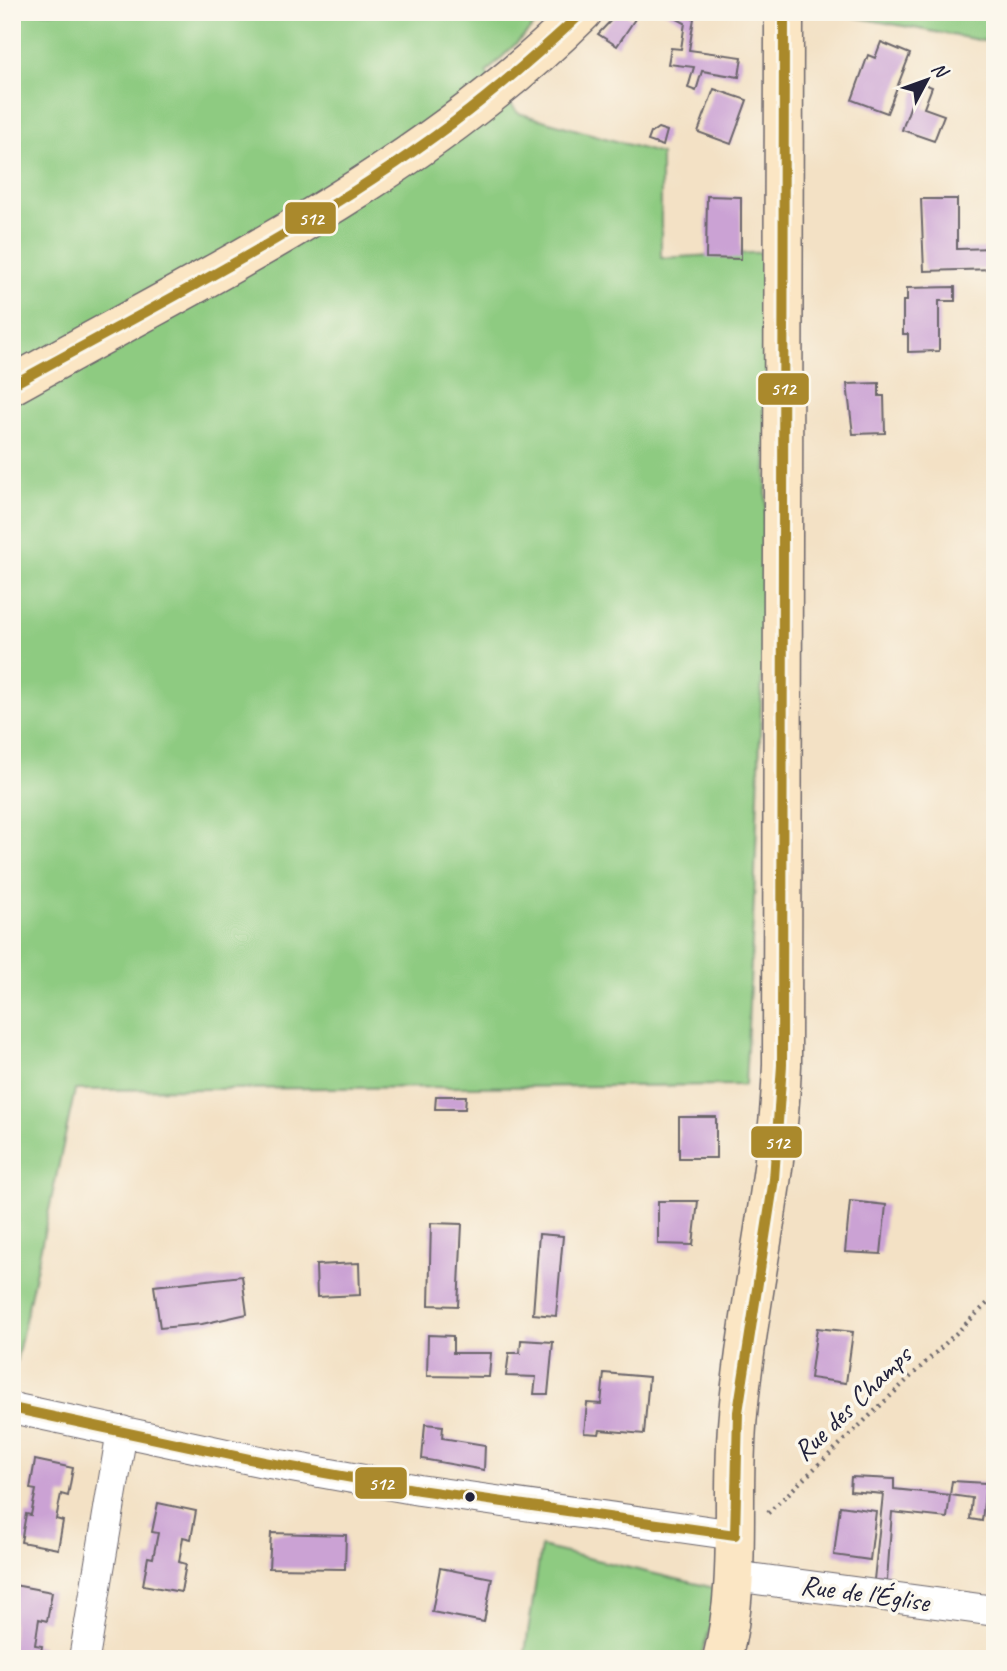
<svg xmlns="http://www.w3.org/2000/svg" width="1007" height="1671" font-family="Caveat,sans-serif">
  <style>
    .green { fill: #8ecb81; stroke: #58765e; stroke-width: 2 }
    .building { fill: #cba2d4 }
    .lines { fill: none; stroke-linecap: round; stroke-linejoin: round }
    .street-casing { stroke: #6b656b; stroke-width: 32 }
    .secondary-casing { stroke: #6b656b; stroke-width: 41 }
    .path { stroke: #6b656b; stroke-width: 4.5; stroke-dasharray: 2 5; stroke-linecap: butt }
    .street { stroke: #fff; stroke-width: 30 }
    .secondary { stroke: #fbe6c4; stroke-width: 38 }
    .bus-1-casing { stroke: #fbf7ec; stroke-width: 16 }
    .bus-1 { stroke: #aa892c; stroke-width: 10 }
    .bus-dot { fill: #22223b; stroke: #fbf7ec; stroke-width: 2.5 }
    .labels { text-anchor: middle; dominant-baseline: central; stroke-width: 7; stroke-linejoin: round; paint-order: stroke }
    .street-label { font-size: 28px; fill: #22223b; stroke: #fbf7ec }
    .line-badge { stroke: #fbf7ec; stroke-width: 2.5 }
    .badge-label { font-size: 19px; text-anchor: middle; font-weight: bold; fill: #fff }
  </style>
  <rect width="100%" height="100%" fill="#fbf7ec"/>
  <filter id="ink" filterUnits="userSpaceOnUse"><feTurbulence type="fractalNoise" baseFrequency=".0143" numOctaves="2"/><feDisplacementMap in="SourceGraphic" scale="14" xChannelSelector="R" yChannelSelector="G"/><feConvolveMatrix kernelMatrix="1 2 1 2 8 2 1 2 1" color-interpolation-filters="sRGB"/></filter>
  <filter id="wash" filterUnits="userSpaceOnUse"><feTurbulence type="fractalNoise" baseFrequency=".00686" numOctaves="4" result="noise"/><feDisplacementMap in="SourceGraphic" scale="28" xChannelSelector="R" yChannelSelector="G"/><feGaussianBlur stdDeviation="1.57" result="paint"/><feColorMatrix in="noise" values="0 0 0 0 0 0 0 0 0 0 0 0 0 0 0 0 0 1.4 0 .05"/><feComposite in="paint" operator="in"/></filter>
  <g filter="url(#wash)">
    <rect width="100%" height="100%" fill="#f3e1c5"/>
    <g class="green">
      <path d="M12,12H548L486,73L518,113L661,154V258L769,252C768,530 760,808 745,1085L75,1090L12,1381Z"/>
      <polygon points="827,12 995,12 995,43"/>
      <polygon points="541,1547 723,1590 700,1659 524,1659"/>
    </g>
    <g id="blocks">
      <g class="building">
        <polygon points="619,12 635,19 617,46 598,34"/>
        <polygon points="664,12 695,12 689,50 742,57 739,77 702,71 696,91 688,88 694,67 668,64 671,48 681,49 685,23"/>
        <polygon points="881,42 910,54 887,113 852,100 868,55 875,58"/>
        <polygon points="919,82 932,87 924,108 944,115 934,141 902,130"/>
        <polygon points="714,89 747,100 731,144 698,132"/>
        <polygon points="658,128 667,131 663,146 648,141 651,133"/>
        <polygon points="707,196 741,197 741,259 706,258"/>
        <polygon points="921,199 957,199 957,249 995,248 995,269 924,271"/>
        <polygon points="955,287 955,301 939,301 939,351 908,352 908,334 903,334 903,301 907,301 907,288"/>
        <polygon points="879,383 879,396 884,396 885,433 853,434 847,384"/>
        <polygon points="436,1096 466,1096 465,1109 435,1109"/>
        <rect x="679" y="1117" width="37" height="41"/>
        <polygon points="658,1201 698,1201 693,1245 658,1244"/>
        <polygon points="850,1201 886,1205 881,1254 845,1252"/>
        <polygon points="431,1223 462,1224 458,1306 429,1305"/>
        <polygon points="539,1234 563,1236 556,1316 533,1314"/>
        <polygon points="359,1263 360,1295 317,1297 316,1265"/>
        <polygon points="242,1276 247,1314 202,1324 160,1328 154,1286"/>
        <polygon points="817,1328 853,1332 846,1383 810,1378"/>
        <polygon points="428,1335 453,1336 453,1353 491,1353 489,1377 427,1376"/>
        <polygon points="521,1340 553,1342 548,1394 534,1394 536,1377 506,1376 509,1353 520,1353"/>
        <polygon points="604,1373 649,1377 644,1434 600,1430 599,1434 584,1433 587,1403 601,1404"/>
        <polygon points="425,1424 443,1426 442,1438 485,1445 484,1470 422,1459"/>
        <polygon points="35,1460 73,1468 68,1496 61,1494 56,1519 63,1521 58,1549 21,1542 26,1514 31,1515 36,1490 30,1489"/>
        <polygon points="851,1477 894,1479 894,1489 950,1495 947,1518 892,1512 887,1581 874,1580 883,1494 850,1491"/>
        <polygon points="952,1481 986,1483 982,1521 970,1519 972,1498 950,1495"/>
        <polygon points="158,1503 196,1511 191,1539 183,1537 179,1562 186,1564 181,1592 143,1585 148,1557 153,1558 158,1533 152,1532"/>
        <polygon points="840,1506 876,1511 870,1560 834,1555"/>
        <polygon points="271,1533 346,1535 345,1569 269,1568"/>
        <polygon points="440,1568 492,1578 484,1622 432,1612"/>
        <polygon points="14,1585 52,1592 47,1621 39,1619 35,1645 42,1646 40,1659 12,1659"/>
      </g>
    </g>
  </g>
  <g filter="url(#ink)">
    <use href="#blocks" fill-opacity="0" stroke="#6b656b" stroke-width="2"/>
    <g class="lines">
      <g class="street-casing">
        <g id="street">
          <polyline points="12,1408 264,1462 419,1490 735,1535"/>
          <polyline points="734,1576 995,1611"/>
          <polyline points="84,1659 122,1431"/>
        </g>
      </g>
      <g class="secondary-casing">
        <g id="secondary">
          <path d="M12,385C210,274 421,174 583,12"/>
          <path d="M722,1659C743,1579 730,1496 738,1414C748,1297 778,1184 782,1065L784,12"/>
        </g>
      </g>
      <polyline class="path" points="768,1513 995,1296"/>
      <use href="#street" class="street"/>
      <use href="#secondary" class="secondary"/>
      <g class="bus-1-casing">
        <g id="bus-1">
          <path d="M12,385C162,302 317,225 454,122C499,88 541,51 583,12"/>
          <polyline points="12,1408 264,1462 419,1490 735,1535 738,1412 774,1179 782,1065 784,12"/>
        </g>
      </g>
      <use href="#bus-1" class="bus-1"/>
    </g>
  </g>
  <circle class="bus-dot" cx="470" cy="1497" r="6"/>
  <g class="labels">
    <g class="street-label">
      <text transform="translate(852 1403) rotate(-44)">Rue des Champs</text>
      <text transform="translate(865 1593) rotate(8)">Rue de l'Église</text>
    </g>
  </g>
  <g class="line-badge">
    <rect x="284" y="201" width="53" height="34" rx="7" fill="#aa892c"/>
    <rect x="757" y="372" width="53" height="34" rx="7" fill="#aa892c"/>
    <rect x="750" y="1125" width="53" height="34" rx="7" fill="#aa892c"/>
    <rect x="354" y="1466" width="54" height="34" rx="7" fill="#aa892c"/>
  </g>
  <g class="badge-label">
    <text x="311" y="225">512</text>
    <text x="783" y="395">512</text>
    <text x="777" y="1149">512</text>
    <text x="381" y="1490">512</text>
  </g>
  <rect width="1007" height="1671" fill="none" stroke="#fbf7ec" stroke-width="42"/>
  <g transform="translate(927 80) rotate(49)" stroke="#fbf7ec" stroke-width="5" paint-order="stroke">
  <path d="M0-5L12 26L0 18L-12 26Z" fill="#22223b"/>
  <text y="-10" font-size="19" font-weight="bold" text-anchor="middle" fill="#22223b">N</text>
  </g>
</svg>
